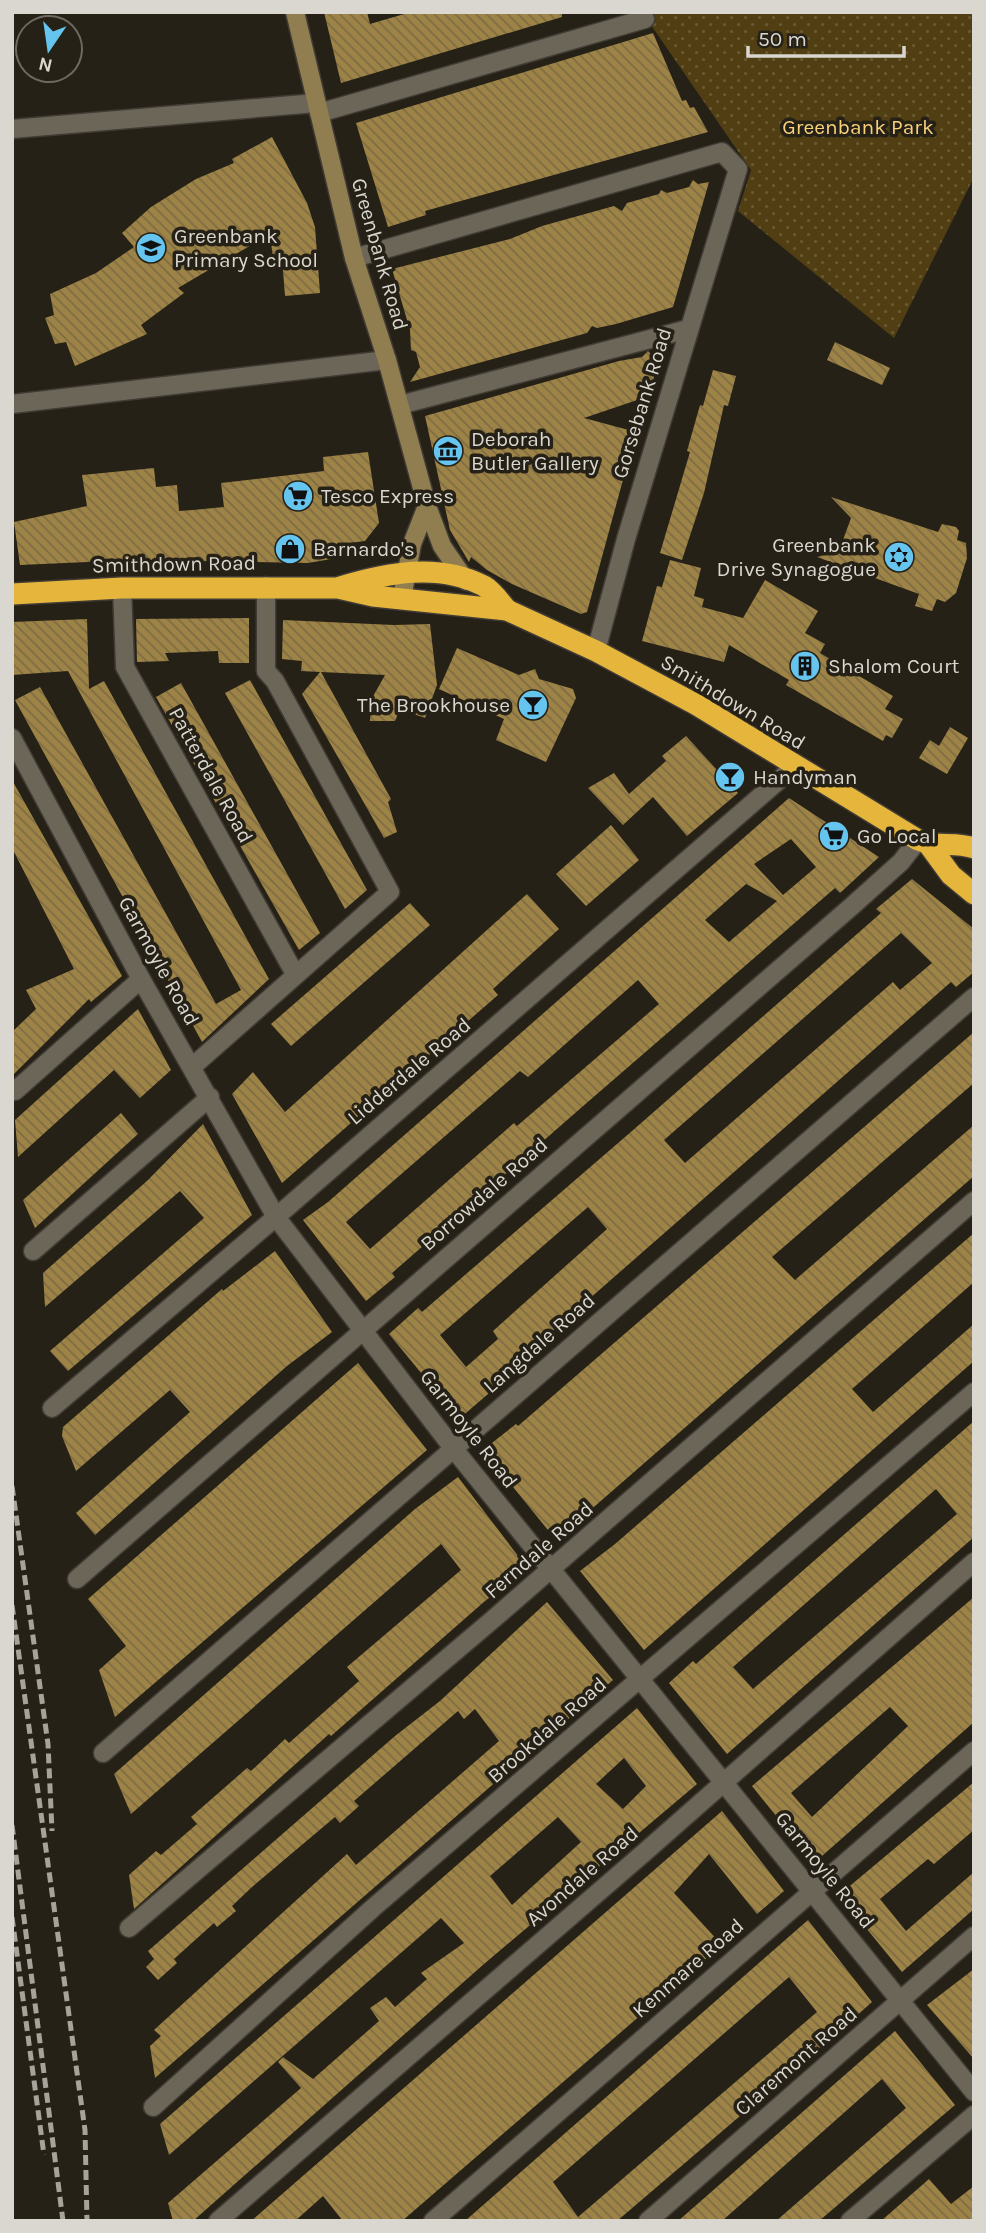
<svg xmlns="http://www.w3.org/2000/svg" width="986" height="2233" font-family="Karla,sans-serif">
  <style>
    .park { fill: url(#park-dots) }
    .building { fill: url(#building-back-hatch); fill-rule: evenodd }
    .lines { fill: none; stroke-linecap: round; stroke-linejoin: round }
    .street-casing { stroke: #403b34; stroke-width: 21 }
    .secondary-casing { stroke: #403b34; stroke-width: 21 }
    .highway-casing { stroke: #403b34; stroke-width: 24 }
    .street { stroke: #6c6659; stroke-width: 18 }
    .secondary { stroke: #917e50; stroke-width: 18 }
    .highway { stroke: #e6b53b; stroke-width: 21 }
    .rail { stroke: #a7a39b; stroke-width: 5; stroke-dasharray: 10 5; stroke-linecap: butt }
    .labels { text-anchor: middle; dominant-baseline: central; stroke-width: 7; stroke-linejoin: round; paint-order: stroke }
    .park-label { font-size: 21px; fill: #f8d179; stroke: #262116 }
    .poi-label { font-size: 21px; fill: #dad7d0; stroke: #262116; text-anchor: start }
    .street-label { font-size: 21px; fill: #dad7d0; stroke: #262116 }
  </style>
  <defs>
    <pattern id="park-dots" width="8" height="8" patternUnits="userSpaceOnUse" patternTransform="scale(1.75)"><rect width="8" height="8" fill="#513f13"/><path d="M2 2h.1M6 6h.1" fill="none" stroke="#695a34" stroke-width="1.8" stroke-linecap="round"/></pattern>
    <pattern id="building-back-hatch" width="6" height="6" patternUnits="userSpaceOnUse" patternTransform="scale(1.75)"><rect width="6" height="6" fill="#9e8347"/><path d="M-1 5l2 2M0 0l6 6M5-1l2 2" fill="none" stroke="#7d6c44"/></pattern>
  </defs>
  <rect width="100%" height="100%" fill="#262116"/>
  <polygon class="park" points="642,12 974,12 974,177 894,338 738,211 751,170"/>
  <g class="building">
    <polygon points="324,12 367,12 370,24 411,12 562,12 562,17 341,83"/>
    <polygon points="653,33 682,101 686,100 690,108 694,107 708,132 425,211 426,215 388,227 356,123"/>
    <polygon points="272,137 307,203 315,227 320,293 285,296 282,258 273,259 270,234 178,288 184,293 141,325 147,334 75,366 66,342 55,344 45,318 54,315 50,294 96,273 134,247 122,233 151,207 196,179 234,163 232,159"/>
    <polygon points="693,180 698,184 709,182 673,307 616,324 597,328 592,326 587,333 410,382 420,367 416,352 411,350 410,330 392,269 510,239 542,226 614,206 622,211 627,203 659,194 661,190 667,193 689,187"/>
    <polygon points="835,342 890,368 882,385 827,360"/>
    <polygon points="648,351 658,362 649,396 584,418 636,432 587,612 581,614 512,584 487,570 471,557 469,562 450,530 425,416 619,361 642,357"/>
    <polygon points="713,370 736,376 728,406 724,405 704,493 682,560 660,553 690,452 687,451 700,405 703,406"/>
    <polygon points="368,452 379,523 365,541 341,544 343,557 308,563 133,560 20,565 14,522 87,506 82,475 154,468 156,487 177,485 179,511 193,510 224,507 221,483 324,471 323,457"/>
    <polygon points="831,497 938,532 942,524 956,527 959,531 957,540 966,543 967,558 956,593 945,602 937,599 932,611 915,606 919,594 817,557 839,551 851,518"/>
    <polygon points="670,560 701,568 694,596 704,599 702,607 743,618 765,580 818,611 805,633 825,644 820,653 893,696 885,709 903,719 892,738 886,735 883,741 786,685 789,680 729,645 724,662 642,641 657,586 662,587"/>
    <polygon points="249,618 249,663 219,663 218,651 165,653 169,661 137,662 136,619"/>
    <polygon points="87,619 89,689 104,681 269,979 202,1042 15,700 40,687 216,1004 241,990 68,671 12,675 12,622"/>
    <polygon points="283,620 394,625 430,624 437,685 425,718 400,709 395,721 370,721 371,700 385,675 321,672 391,799 388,802 397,832 384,838 302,694 320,672 301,671 302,661 282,659"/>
    <polygon points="457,648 519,675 535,669 539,679 573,689 576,698 546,762 496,740 504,719 439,689"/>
    <polygon points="250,680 367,890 345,909 225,693"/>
    <polygon points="181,683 320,933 299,950 156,697"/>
    <polygon points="950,727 968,738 947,774 919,758 930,740 939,746"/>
    <polygon points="686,736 738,793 687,836 653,797 623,825 588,788 614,773 629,794 666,761 662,756"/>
    <polygon points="12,780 122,976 91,1002 89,999 12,1076 12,1032 36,1009 26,990 74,969 12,848"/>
    <path d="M789,798L879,857L840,893L835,888L582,1107L392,1273L395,1277L366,1301L303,1220L328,1202ZM791,839L816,867L783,895L754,864ZM746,884L777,901L729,942L705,920ZM638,980L659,1004L517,1126L514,1123L370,1249L346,1222L520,1071L528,1077Z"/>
    <polygon points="611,825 639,860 586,906 556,874"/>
    <path d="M912,879L974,929V972L956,987L951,982L492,1384L495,1388L459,1419L389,1334L418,1308L422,1312L632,1131L881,913L876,909ZM901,933L932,963L900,990L893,982L685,1163L664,1140ZM588,1207L607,1229L493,1331L498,1339L466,1367L440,1335Z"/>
    <polygon points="527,894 559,929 493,989 498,995 282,1183 232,1094 253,1072 285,1112"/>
    <polygon points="410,903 430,925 291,1046 271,1024"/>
    <polygon points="138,1009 171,1070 140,1098 114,1070 18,1157 15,1120"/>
    <polygon points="974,1032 974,1083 772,1257 795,1280 974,1125 974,1176 556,1540 483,1450 516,1424 518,1426"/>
    <polygon points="121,1113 138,1134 35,1228 23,1200"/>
    <polygon points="203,1124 252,1215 68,1371 50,1351 204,1218 180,1191 45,1307 43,1273 148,1180"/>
    <polygon points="974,1233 974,1282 852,1389 873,1412 974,1324 974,1361 644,1650 580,1571 615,1544"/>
    <polygon points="275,1251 332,1332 287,1366 95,1535 76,1513 190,1412 170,1390 76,1471 62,1436 63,1427 222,1289 223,1291"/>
    <polygon points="358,1363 427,1450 115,1717 99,1670 126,1646 88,1599"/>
    <path d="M974,1421V1537L727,1754L669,1683L693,1661L696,1664ZM936,1489L957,1514L753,1689L733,1667Z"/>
    <polygon points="458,1477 528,1569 485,1601 331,1736 329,1734 134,1909 129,1875 156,1851 161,1855 197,1824 191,1817 247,1768 251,1771 285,1739 289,1743 359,1681 347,1667 461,1570 441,1544 131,1814 114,1774 415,1509"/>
    <path d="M974,1597V1722L814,1863L752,1786ZM890,1707L908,1726L812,1817L791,1793Z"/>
    <polygon points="547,1602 613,1680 155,2078 150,2046 161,2036 154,2030 347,1854 356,1865 499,1741 475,1709 464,1719 458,1711 354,1801 359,1806 340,1823 335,1817 252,1887 232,1906 236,1911 217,1927 214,1923 174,1959 177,1963 158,1980 146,1967 154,1959 148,1951 395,1736 440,1701"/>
    <path d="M637,1708L697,1784L484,1964L193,2221H173L168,2203L301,2088L278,2062L283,2057L313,2079L379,2021L370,2008L386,1997L395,2007L427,1979L421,1973L464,1943L441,1918L169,2155L160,2124ZM624,1758L646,1786L623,1809L596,1784ZM558,1817L581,1842L512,1905L490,1876Z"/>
    <polygon points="974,1782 974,1830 934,1864 928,1859 880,1899 906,1931 974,1872 974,1909 902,1972 839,1895"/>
    <polygon points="722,1811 784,1891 757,1914 709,1854 674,1893 722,1945 402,2221 343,2221 323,2196 295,2221 251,2221"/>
    <path d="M808,1920L872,2002L835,2035L617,2221H465ZM789,1977L817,2012L578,2217L553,2182Z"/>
    <polygon points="974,1969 974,2059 927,2005"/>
    <polygon points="895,2031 955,2105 819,2221 776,2221 906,2108 882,2079 722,2221 678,2221"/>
    <polygon points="929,2179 951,2204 974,2186 974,2221 881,2221"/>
  </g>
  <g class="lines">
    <g class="street-casing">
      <g id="street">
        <polyline points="319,113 645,19"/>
        <polyline points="12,129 316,103"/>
        <polyline points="354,258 722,152 738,169 626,539 596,651"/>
        <polyline points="12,404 387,360"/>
        <polyline points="400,405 688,329"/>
        <polyline points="122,588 125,667 295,974"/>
        <polyline points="12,738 141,979 276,1217 453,1448 974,2092"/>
        <polyline points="192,1067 390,892 275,681 266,671 266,586"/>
        <polyline points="15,1091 141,979"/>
        <polyline points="33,1251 210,1097"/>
        <polyline points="52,1408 276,1217 794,767"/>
        <polyline points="77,1579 852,906 901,862 918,840"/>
        <polyline points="103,1753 974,997"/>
        <polyline points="129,1928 491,1621 974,1201"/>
        <polyline points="153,2107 374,1907 974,1392"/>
        <polyline points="218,2221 646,1851 974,1562"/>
        <polyline points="433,2221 974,1751"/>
        <polyline points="648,2221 974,1936"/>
        <polyline points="850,2221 974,2115"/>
      </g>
    </g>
    <g class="secondary-casing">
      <g id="secondary">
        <polyline points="295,12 354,258 387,360 427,506 442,546 466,581"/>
        <polyline points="402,598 412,544 427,506"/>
      </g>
    </g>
    <g class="highway-casing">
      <g id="highway">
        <path d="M340,587C387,573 438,562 484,586C493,591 500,602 507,610"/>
        <path d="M12,594L122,588H338L373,596L507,610L596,651L697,705L918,840C936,848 955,841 974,848"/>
        <polyline points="929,845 951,875 974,894"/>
      </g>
    </g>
    <use href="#street" class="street"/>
    <use href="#secondary" class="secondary"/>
    <use href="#highway" class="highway"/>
    <g class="rail">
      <polyline points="12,1486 48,1744 52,1831"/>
      <polyline points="12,1605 85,2130 87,2221"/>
      <polyline points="12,1825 63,2221"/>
      <polyline points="12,1917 44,2155"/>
    </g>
  </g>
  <defs>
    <g id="school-disc" transform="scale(1.575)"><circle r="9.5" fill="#65c5ee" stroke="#262116"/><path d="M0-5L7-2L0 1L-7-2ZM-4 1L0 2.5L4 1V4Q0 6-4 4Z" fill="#111"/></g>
    <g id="museum-disc" transform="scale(1.575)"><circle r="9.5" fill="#65c5ee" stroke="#262116"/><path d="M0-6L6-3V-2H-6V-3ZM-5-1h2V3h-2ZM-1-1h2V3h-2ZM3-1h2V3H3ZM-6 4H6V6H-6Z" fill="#111"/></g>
    <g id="supermarket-disc" transform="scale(1.575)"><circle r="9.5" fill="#65c5ee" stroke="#262116"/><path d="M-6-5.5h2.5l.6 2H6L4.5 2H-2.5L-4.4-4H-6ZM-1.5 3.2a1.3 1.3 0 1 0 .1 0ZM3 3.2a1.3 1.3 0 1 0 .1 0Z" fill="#111"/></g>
    <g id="shop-disc" transform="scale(1.575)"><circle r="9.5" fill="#65c5ee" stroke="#262116"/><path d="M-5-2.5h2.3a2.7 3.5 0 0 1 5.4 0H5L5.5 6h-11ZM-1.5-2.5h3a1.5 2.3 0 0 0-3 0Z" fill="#111"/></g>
    <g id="synagogue-disc" transform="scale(1.575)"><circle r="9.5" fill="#65c5ee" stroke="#262116"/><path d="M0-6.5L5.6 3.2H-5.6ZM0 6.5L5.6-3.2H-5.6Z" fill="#111"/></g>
    <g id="building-disc" transform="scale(1.575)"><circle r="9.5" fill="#65c5ee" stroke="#262116"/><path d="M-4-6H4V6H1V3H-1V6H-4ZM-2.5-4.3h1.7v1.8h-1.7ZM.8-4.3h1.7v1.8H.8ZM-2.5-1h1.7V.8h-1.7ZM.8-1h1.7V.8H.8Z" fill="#111"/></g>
    <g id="bar-disc" transform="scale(1.575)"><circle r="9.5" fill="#65c5ee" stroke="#262116"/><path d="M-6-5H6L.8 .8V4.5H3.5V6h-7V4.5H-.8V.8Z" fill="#111"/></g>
  </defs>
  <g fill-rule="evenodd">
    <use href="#school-disc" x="151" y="248"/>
    <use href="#museum-disc" x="448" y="451"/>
    <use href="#supermarket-disc" x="298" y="496"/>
    <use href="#shop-disc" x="290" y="549"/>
    <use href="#synagogue-disc" x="899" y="557"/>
    <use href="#building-disc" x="805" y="666"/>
    <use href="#bar-disc" x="533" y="705"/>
    <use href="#bar-disc" x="730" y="777"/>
    <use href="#supermarket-disc" x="834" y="836"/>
  </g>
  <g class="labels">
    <g class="park-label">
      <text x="858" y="127">Greenbank Park</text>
    </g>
    <g class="poi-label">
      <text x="174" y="236">Greenbank<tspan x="174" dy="24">Primary School</tspan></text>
      <text x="471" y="439">Deborah<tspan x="471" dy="24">Butler Gallery</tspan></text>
      <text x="321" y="496">Tesco Express</text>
      <text x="876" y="545" text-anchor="end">Greenbank<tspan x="876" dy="24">Drive Synagogue</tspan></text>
      <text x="313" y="549">Barnardo's</text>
      <text x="828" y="666">Shalom Court</text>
      <text x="510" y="705" text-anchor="end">The Brookhouse</text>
      <text x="753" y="777">Handyman</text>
      <text x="857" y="836">Go Local</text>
    </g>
    <g class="street-label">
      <text transform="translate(380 254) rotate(74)">Greenbank Road</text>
      <text transform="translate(642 403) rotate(-73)">Gorsebank Road</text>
      <text transform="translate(174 564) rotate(-1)">Smithdown Road</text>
      <text transform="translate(733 702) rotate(31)">Smithdown Road</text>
      <text transform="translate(211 775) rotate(61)">Patterdale Road</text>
      <text transform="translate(159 961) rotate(61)">Garmoyle Road</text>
      <text transform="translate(409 1071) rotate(-40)">Lidderdale Road</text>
      <text transform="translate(484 1194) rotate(-41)">Borrowdale Road</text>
      <text transform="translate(539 1343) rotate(-41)">Langdale Road</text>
      <text transform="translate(469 1429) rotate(52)">Garmoyle Road</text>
      <text transform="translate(539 1550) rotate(-41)">Ferndale Road</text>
      <text transform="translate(547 1730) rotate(-41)">Brookdale Road</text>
      <text transform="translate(825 1870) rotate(51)">Garmoyle Road</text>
      <text transform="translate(582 1876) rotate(-41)">Avondale Road</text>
      <text transform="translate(688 1968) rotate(-41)">Kenmare Road</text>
      <text transform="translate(796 2061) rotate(-41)">Claremont Road</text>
    </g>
  </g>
  <rect width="986" height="2233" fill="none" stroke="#dad7d0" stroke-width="28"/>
  <g transform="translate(49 49) rotate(193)"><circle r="33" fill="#262116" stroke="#6e6a60" stroke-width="2"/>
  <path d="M0-5L12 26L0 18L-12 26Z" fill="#65c5ee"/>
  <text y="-10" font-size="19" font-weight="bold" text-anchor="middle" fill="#dad7d0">N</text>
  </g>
  <path d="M748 46v10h156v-10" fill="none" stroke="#dad7d0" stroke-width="3.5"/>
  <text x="758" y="46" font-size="21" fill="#dad7d0" stroke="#262116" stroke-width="5" paint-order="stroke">50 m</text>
</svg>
